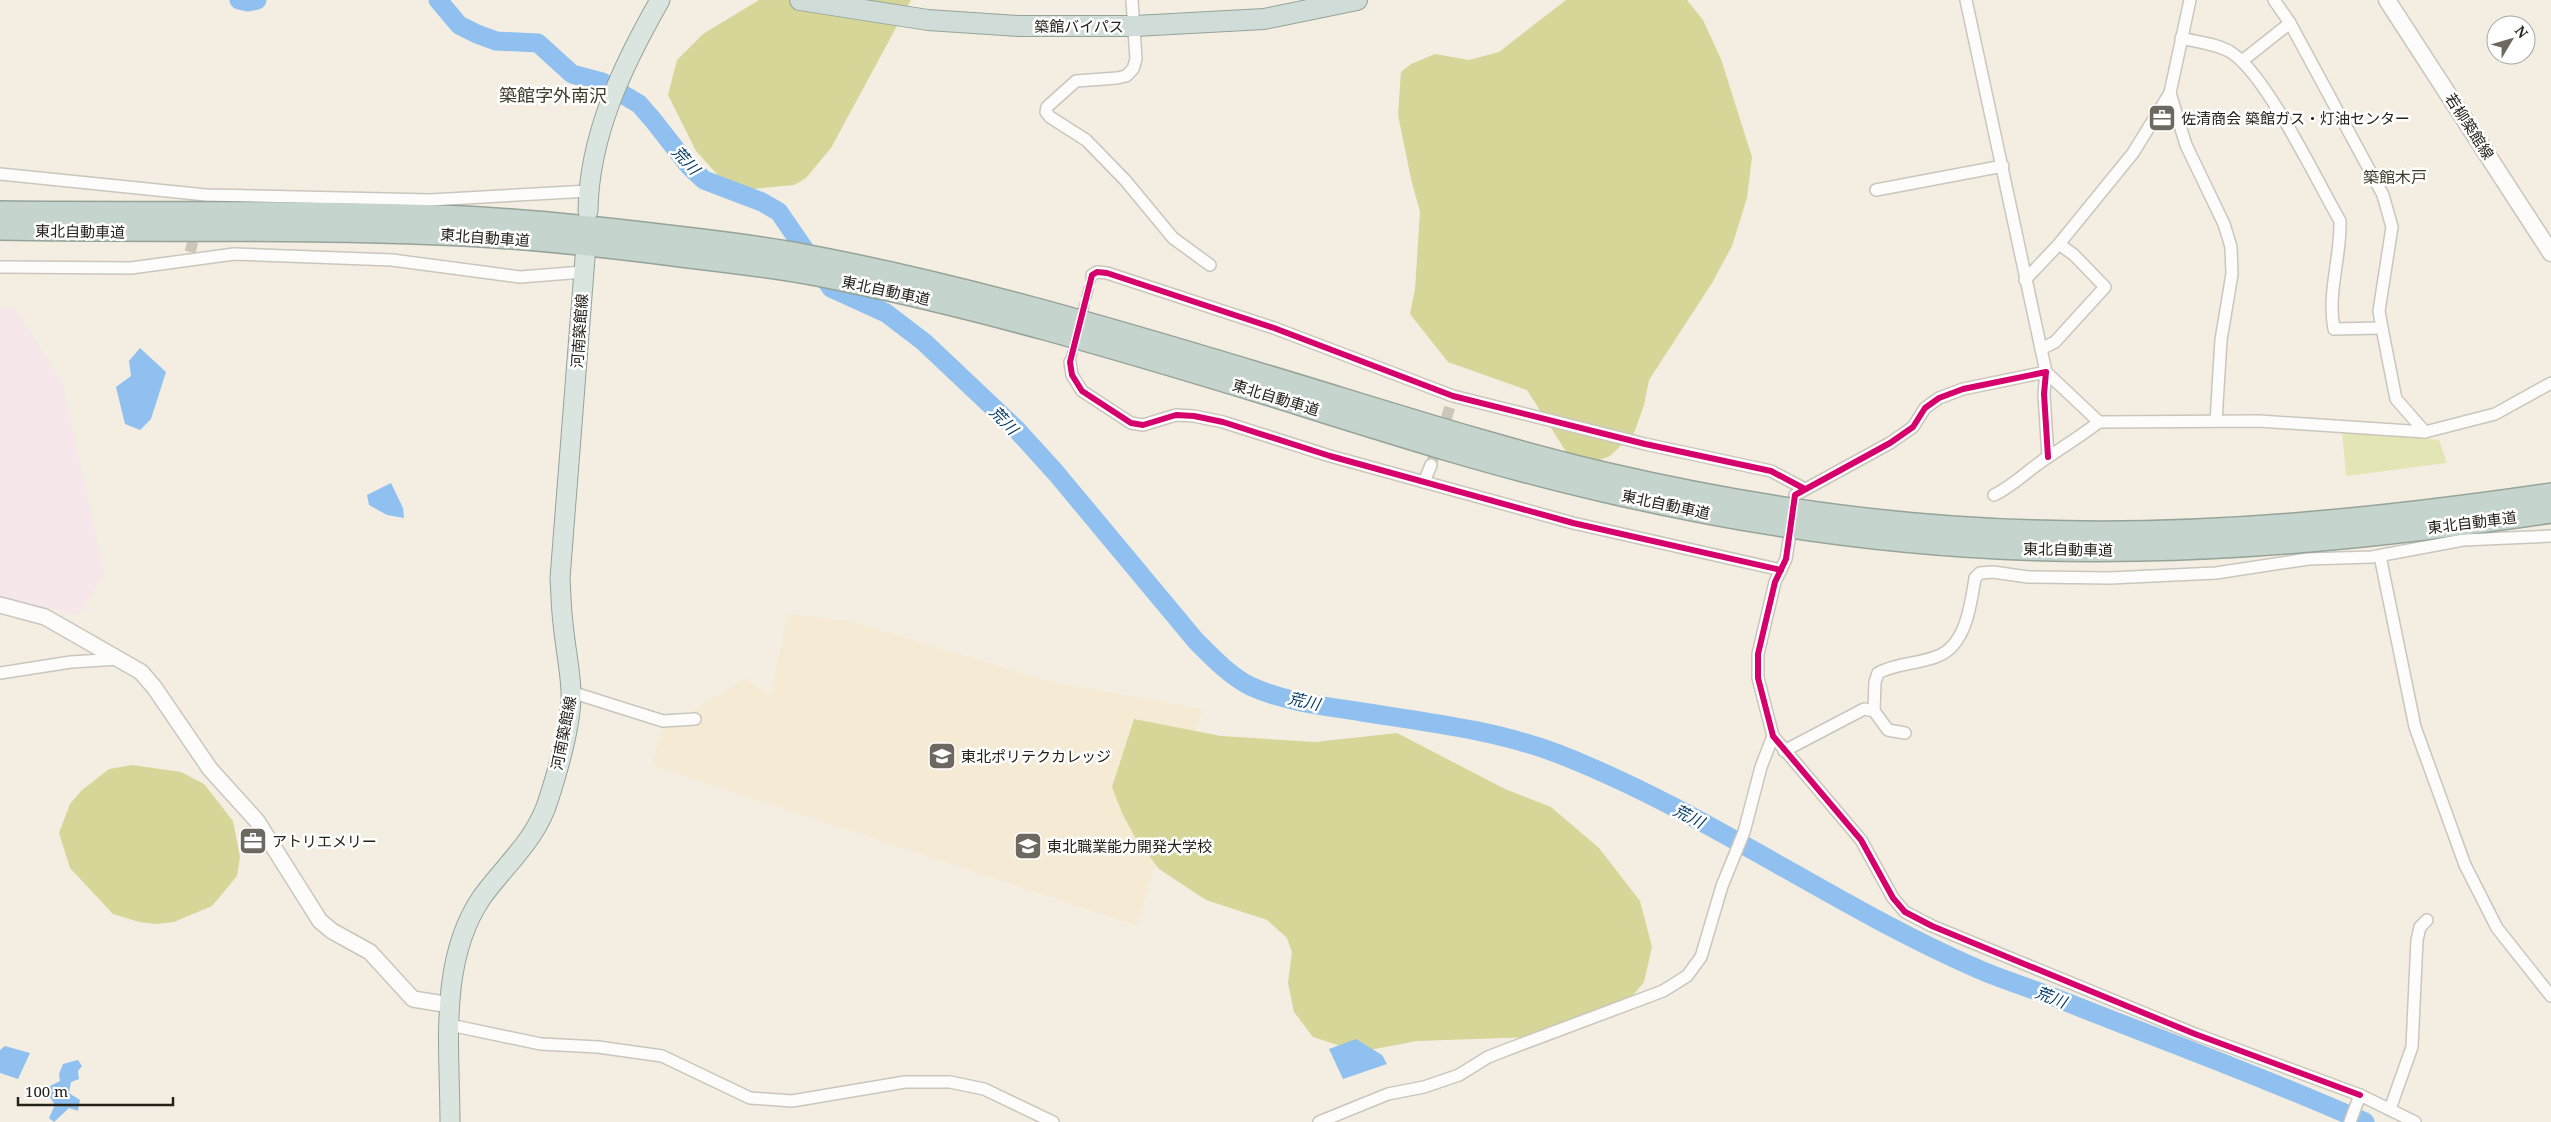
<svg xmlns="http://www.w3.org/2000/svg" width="2551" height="1122" font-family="'Noto Serif','Noto Sans JP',serif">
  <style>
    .industrial { fill: #f5e7ea }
    .built { fill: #f5ebd5 }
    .green { fill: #e4e5b5 }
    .forest { fill: #d5d697 }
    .water { fill: #8fc0ef }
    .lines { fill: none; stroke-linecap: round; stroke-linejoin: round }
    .river { stroke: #8fc0ef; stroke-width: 19 }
    .minor-tunnel { stroke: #cbc5ba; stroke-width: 11; stroke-dasharray: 11 5.5; stroke-linecap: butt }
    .minor-casing { stroke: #cac6bd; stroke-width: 14 }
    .tertiary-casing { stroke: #cac6bd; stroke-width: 18 }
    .secondary-casing { stroke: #cac6bd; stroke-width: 19 }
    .primary-casing { stroke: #95a399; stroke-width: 21 }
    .trunk-casing { stroke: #95a399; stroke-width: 22 }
    .motorway-casing { stroke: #95a399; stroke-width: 24 }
    .minor { stroke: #fdfcfb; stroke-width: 11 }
    .tertiary { stroke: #fdfcfb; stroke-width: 15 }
    .secondary { stroke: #fdfcfb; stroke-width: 16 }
    .primary { stroke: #dbe5e0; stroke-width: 19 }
    .trunk { stroke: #d0dcd7; stroke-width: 20 }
    .motorway { stroke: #c6d4ce; stroke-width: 21 }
    .cycleway-casing { stroke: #fff; stroke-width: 9 }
    .cycleway { stroke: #d6006c; stroke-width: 6 }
    .labels { text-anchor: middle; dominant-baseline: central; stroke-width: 5; stroke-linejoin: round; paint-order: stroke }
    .street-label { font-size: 15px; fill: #26221a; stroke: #fff }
    .poi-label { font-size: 15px; fill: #26221a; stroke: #fff; text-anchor: start }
    .water-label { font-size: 16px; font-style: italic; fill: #043b69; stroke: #fff }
    .neighbourhood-label { font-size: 16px; fill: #433b2a; stroke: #fff }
    .quarter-label { font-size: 18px; fill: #433b2a; stroke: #fff }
  </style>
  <rect width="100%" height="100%" fill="#f4eee2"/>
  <polygon class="industrial" points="13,306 62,382 104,573 79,615 0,597 0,309"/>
  <polygon class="built" points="788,614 850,621 1052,682 1203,709 1137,926 652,765 661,731 746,678 770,696"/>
  <polygon class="green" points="2342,431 2439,440 2447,463 2346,476"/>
  <g class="forest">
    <polygon points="759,0 911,0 831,148 806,178 794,185 753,189 724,182 696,151 668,95 677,60 703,34"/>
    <polygon points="1566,0 1687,0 1703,20 1721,59 1752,157 1747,198 1732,246 1712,283 1649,380 1644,405 1634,433 1610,456 1589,464 1567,453 1527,390 1448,362 1410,314 1415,289 1420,212 1411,179 1398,115 1401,72 1411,64 1435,54 1469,60 1499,52"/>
    <polygon points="1134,719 1221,736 1315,742 1397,733 1505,789 1551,807 1599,848 1640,901 1652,947 1644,982 1618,1013 1561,1036 1417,1041 1359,1052 1313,1037 1294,1012 1288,983 1292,952 1287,938 1267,920 1206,900 1159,869 1135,837 1122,813 1112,787"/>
    <polygon points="132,765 181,772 204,784 233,821 240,857 237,876 212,906 174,922 157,924 139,922 113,914 70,868 59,833 70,804 81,791 109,769"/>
  </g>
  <g class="water">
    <polygon points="140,348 166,372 151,419 140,430 125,424 116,387 131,376 129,361"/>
    <polygon points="391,483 403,508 404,518 387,515 369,505 367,495"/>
    <polygon points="1356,1039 1382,1055 1387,1064 1343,1079 1329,1049"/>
    <polygon points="5,1046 30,1053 18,1079 0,1073 0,1050"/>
    <polygon points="78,1060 82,1066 78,1071 79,1079 71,1082 69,1093 80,1100 78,1111 69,1108 54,1122 49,1118 55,1105 49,1096 50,1086 60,1081 59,1074 63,1064"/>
  </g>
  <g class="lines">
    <g class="river">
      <polyline points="239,0 248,2 257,0"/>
      <path d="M438,0L459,25L477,34L496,41L538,43L572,74L602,82L639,104L653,120L689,166L704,180L762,202L779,212L831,288L886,313L924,342L1016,429L1056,473L1196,641C1212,657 1229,675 1250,686C1285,702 1324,706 1362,712C1426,722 1495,730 1556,753C1704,810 1833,906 1978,969C2003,980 2030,988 2056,998C2159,1039 2264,1077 2365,1122"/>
    </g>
    <g class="minor-tunnel">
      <polyline points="190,252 197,227"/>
      <polyline points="1070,362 1092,275"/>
      <polyline points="1431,465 1450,407"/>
    </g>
    <g class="minor-casing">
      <g id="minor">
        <polyline points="1132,0 1136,59 1133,69 1126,76 1117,78 1076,81 1047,107 1046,112 1050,117 1086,140 1125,180 1173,238 1210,265"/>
        <polyline points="1966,0 2046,372 2099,422 2259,421 2425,432 2495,414 2551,383"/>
        <polyline points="2274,0 2290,23 2383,195 2392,227 2379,311 2382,328 2396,399 2425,432"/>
        <path d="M2181,38C2196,42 2219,44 2232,53C2267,76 2317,181 2340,221C2341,258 2327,292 2334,329L2382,328"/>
        <polyline points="2242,61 2290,23"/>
        <polyline points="2170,93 2186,145 2224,224 2231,247 2232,274 2221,340 2216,421"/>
        <polyline points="0,174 206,195 430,200 589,191"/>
        <polyline points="1876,190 2003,166"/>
        <polyline points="0,267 131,268 234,254 392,260 520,277 583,272"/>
        <polyline points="1092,275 1097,272 1107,273 1274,328 1453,396 1645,444 1771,471 1803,488"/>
        <polyline points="2025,280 2059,244 2133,153 2170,93 2190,0"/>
        <polyline points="2041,349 2055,342 2105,287 2074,255 2059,244"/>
        <polyline points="1070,362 1072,375 1082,391 1131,423 1143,425 1176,415 1194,416 1223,422 1330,456 1573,523 1781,570"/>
        <polyline points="1424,482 1431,465"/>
        <polyline points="1795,495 1890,443 1913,427 1925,408 1939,398 1963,389 2046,372 2044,394 2048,457"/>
        <path d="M1994,495C2015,485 2029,469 2048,457C2065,446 2082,435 2099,422"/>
        <polyline points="1790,534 1786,559 1775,582 1758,654 1758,678 1773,736 1861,840 1893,898 1905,912 1932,926 2195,1034 2360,1095"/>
        <polyline points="2380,556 2415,727 2465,865 2497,928 2551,996"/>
        <polyline points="0,673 71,662 119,659"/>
        <polyline points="571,692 663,721 695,719"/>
        <path d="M1874,711L1875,682L1878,673C1897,663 1919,664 1938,656C1966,645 1971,604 1975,578L1980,573L1993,572L2028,577L2110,578L2216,573L2308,559L2372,557L2463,540L2551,536"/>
        <polyline points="1784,751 1864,709 1874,711 1888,730 1905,733"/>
        <polyline points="450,1025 541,1044 598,1047 662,1056 750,1098 792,1101 905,1082 950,1082 984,1089 1053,1122"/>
        <polyline points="2390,1109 2412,1047 2417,940 2420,927 2427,920"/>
        <polyline points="1319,1122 1388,1094 1424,1087 1459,1075 1488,1057 1506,1050 1663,991 1687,976 1701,957 1722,886 1744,832 1761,767 1773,736"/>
        <polyline points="2350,1122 2360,1095 2415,1122"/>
      </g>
    </g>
    <g class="tertiary-casing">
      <polyline id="tertiary" points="0,605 45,617 141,672 154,687 210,769 257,821 320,921 332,931 370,952 413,999 450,1005"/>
    </g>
    <g class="secondary-casing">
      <polyline id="secondary" points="2387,0 2551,253"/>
    </g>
    <g class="primary-casing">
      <g id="primary">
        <path d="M588,211C589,135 623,65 660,0"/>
        <path d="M450,1122C450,1049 438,961 482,897C506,864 537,839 549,798C558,770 572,720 571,691C570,668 565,646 563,623C561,608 561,593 560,578L585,258"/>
      </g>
    </g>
    <g class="trunk-casing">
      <polyline id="trunk" points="800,0 928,20 1019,26 1135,26 1264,19 1357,0"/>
    </g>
    <g class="motorway-casing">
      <g id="motorway">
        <path d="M0,212C160,214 321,210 481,218C546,222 611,229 676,237C719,242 762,247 804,255C958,284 1108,328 1257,373C1374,408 1489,446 1608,474C1746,506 1890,527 2032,531C2205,537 2380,519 2551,494"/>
        <path d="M0,229C160,232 321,227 481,236C551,240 620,248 689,257C732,262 775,267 817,275C971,305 1120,349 1270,395C1382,430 1493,466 1608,492C1780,532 1959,554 2137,550C2275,548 2414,532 2551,512"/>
      </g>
    </g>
    <use href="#minor" class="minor"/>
    <use href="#tertiary" class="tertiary"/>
    <use href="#secondary" class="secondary"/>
    <use href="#primary" class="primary"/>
    <use href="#trunk" class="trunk"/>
    <use href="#motorway" class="motorway"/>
    <g class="cycleway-casing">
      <g id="cycleway">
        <polyline points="2048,457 2044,394 2046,372 1963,389 1939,398 1925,408 1913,427 1890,443 1795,495 1786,559 1775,582 1758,654 1758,678 1773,736 1861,840 1893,898 1905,912 1932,926 2195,1034 2360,1095"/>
        <polyline points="1781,570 1573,523 1330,456 1223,422 1194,416 1176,415 1143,425 1131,423 1082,391 1072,375 1070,362 1092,275 1097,272 1107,273 1274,328 1453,396 1645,444 1771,471 1803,488"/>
      </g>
    </g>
    <use href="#cycleway" class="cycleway"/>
  </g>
  <defs>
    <g id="office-square" transform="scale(1.4375)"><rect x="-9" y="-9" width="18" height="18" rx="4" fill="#6e6960" stroke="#fff"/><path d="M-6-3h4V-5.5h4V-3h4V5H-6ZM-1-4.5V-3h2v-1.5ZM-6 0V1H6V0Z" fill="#fff"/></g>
    <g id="university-square" transform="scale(1.4375)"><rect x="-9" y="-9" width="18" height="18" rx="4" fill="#6e6960" stroke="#fff"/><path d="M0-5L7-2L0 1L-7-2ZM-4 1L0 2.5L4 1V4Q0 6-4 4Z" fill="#fff"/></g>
  </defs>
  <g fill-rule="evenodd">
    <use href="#office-square" x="2162" y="118"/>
    <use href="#university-square" x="942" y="756"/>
    <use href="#office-square" x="253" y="841"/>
    <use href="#university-square" x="1028" y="846"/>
  </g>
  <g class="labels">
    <g class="street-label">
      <text x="1079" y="26">築館バイパス</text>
      <text transform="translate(2470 126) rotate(57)">若柳築館線</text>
      <text transform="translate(80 231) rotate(1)">東北自動車道</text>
      <text transform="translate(485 237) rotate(4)">東北自動車道</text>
      <text transform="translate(886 290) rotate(12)">東北自動車道</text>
      <text transform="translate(579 331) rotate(-86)">河南築館線</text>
      <text transform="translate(1276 397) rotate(17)">東北自動車道</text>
      <text transform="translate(1666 504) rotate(12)">東北自動車道</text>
      <text transform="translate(2472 522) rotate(-7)">東北自動車道</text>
      <text transform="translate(2068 549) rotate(1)">東北自動車道</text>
      <text transform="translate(563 733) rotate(-79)">河南築館線</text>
    </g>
    <g class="poi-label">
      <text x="2181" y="118">佐清商会 築館ガス・灯油センター</text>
      <text x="961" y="756">東北ポリテクカレッジ</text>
      <text x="272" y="841">アトリエメリー</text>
      <text x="1047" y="846">東北職業能力開発大学校</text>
    </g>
    <g class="water-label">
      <text transform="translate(686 160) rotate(47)">荒川</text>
      <text transform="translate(1004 420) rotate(46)">荒川</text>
      <text transform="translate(1304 701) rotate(13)">荒川</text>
      <text transform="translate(1689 816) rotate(27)">荒川</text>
      <text transform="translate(2051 997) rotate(21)">荒川</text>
    </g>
    <g class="neighbourhood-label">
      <text x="2395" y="177">築館木戸</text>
    </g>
    <g class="quarter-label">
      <text x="553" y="95">築館字外南沢</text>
    </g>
  </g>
  <g transform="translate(2511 40) rotate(52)"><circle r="24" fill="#ffffff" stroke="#a8a7a3"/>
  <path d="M0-4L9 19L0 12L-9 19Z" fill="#6e6960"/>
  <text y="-8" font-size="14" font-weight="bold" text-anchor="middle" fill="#26221a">N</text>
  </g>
  <path d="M18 1097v8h155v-8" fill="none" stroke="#26221a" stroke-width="2.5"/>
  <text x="25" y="1097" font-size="15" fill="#26221a" stroke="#ffffff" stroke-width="4" paint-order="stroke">100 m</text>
</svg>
